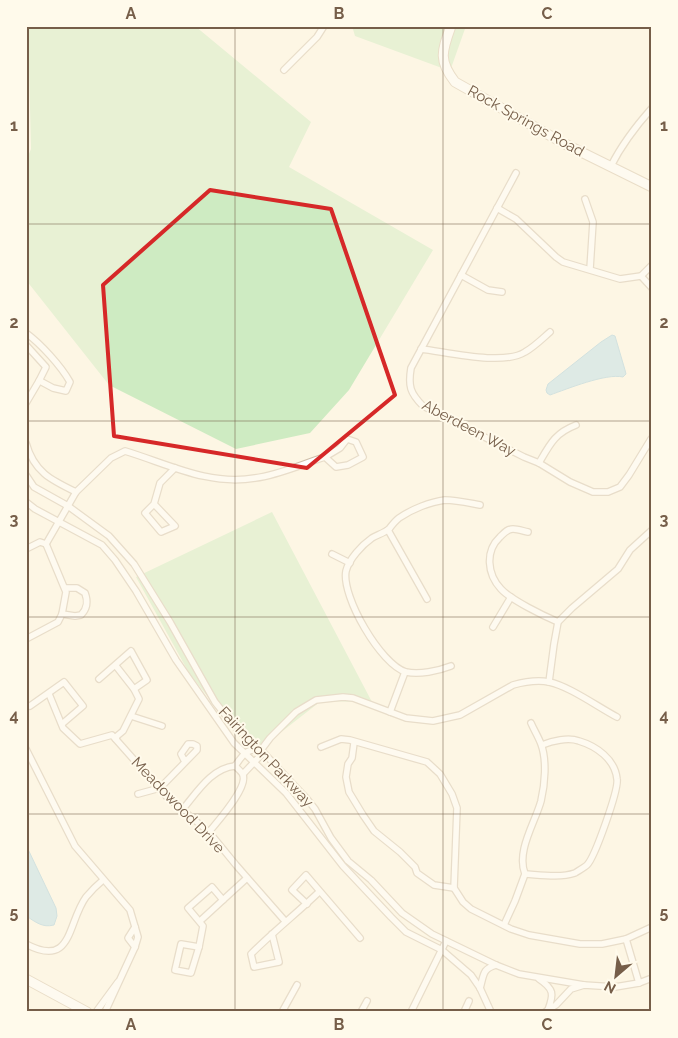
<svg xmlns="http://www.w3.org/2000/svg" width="678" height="1038" font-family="Raleway,sans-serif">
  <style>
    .green { fill: #ceebc2 }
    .water { fill: #b8dbe7; stroke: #9ec9d9 }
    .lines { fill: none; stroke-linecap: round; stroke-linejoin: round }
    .street-casing { stroke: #cfbfaa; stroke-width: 8 }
    .secondary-casing { stroke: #d2c0a7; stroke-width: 11 }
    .street { stroke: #fff; stroke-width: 5.5 }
    .secondary { stroke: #fff; stroke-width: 9 }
    .marked { fill: none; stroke: #d62828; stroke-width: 4; stroke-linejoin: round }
    .grid { fill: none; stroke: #765e49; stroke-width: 1; stroke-opacity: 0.55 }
    .labels { text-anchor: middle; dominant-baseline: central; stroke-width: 4; stroke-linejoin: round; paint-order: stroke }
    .street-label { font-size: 15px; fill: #765e49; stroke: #fffaeb }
    .neatline { fill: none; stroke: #765e49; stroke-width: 2 }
    .grid-label { font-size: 16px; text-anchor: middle; font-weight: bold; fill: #765e49 }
  </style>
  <rect width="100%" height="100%" fill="#fdf6e4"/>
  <g class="green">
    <polygon points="28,26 195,26 311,122 289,167 433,250 349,390 310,433 236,449 109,385 26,280 26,161 31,149"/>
    <polygon points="352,26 466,26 450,71 355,36"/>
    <polygon points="272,512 372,702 321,701 253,754 189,673 136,577"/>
  </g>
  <g class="water">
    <path d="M612,335L615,336L625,370L626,374L623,377C606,373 567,389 550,395L547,393L546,390L548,384L601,342Z"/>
    <path d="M26,845L56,908L57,916L54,925C42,928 36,922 26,916Z"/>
  </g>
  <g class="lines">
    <g class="street-casing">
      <g id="street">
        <polyline points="284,70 317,37 324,26"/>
        <path d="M611,166C622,144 636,126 652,108"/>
        <path d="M516,173L411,368C408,386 410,393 423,406L524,457L539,463L570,482L593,492H608L620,487L629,475L651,439"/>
        <polyline points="585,199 593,222 590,269"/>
        <polyline points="497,208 516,219 556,257 563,262 620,279 641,276 652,265"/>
        <polyline points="461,275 488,290 502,292"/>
        <polyline points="641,276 652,288"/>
        <path d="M26,333C41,344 61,366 70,382L66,391L53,388L40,381H39L46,367L26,345"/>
        <path d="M421,349C447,352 503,366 525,352C534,347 542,339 550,332"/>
        <polyline points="26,403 39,381"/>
        <path d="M26,443C34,472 51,480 76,492"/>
        <path d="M539,463C550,444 555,433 576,425"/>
        <polyline points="26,475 34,487 68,506 109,536 134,564 170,622 215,702 235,727 261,750 307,799 315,809 331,838 348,861 371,880 402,913 432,934 496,965 519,974 584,985"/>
        <polyline points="26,502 35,509 102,545 115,560 136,591 176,660 234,743 286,793 343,866 391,917 406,932 442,950 471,975 480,988 491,1012"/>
        <polyline points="154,504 175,526 161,532 145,513 154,504 160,483 175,468"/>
        <polyline points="388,530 427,599"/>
        <path d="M528,532C523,531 518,529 513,529C507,529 504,533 500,537C485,551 487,574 501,589C511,600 544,616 558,622"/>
        <path d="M46,544L76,492L111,458L125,451C168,464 209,486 255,478C279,475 302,464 325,457L336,467L348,465L363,457L356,442L347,439L340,448L325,457"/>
        <polyline points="26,549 40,542 46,544"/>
        <polyline points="332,554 350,563"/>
        <path d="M62,614L75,616L81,615C88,608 88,601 85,593L77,588H65"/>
        <polyline points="493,627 511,597"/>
        <polyline points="26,639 58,622 62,614 66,592 46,544"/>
        <path d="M451,666C438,671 419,675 406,672C381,665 341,596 346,571C349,559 362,545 372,538C377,535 384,533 389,529C392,525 395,521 399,518C412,509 430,502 445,500C456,500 469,503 480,505"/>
        <polyline points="99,679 131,651 147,680 134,689"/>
        <polyline points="549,682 554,644 558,622 572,608 618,569 630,550 652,530"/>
        <polyline points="49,694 63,728 80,744 112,735 167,797 209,832 236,865 285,921"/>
        <polyline points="30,706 64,682 83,706 62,724"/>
        <polyline points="390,712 405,672"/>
        <polyline points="131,716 162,726"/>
        <polyline points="116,739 117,736 123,731 139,699 134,689 116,666"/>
        <polyline points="354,743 352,758 348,764 346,777 349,792 363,815 374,831 400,852 415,867 417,873 434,885 454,888"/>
        <polyline points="321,747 341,739 350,740 427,762 440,774 452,794 457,808 454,888 463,902 471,909 511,929 529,935 580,944 602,944 626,939 652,927"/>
        <polyline points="26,749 75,846 130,910 138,937 135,947 105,1012"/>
        <path d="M235,766C243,755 246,748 261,750"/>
        <path d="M243,774L260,756L261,750L270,738L296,712L316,700L343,697L353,698L406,718L433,721L460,715L513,685C524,682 538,680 549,682C569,686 598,707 617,717"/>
        <polyline points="138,794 160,788 197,750 197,746 193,744 188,744 181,754 185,762"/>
        <path d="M182,810C196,794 211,768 235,766C237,768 242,772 243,775C248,788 217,822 209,832"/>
        <path d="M525,874C541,875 560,878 575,873C578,871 585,867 587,865C595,857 619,789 617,779C615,759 596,746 579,741C568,737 552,741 542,745"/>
        <polyline points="307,904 292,890 306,875 360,938"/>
        <polyline points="200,921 247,878"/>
        <path d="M504,925L515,901L525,874C516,851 535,823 541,801C545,784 547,760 541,744C538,736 534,730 531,723"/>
        <polyline points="135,927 128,938 135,947"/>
        <path d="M272,934L279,962L254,967L251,954C273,932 297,913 319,892"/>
        <polyline points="626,939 639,983"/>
        <path d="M26,944C73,969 67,923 86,897C91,891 97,885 103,880"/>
        <polygon points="181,944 199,947 191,973 175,970"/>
        <polyline points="199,947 203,926 188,908 212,887 223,900"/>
        <path d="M539,979C554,989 554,994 548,1010"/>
        <path d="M480,988C484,975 482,969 496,965"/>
        <polyline points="96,1012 118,982"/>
        <polyline points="282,1012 297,985"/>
        <polyline points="361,1012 367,1001"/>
        <polyline points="411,1012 446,941"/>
        <polyline points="464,1012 469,1001"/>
        <polyline points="545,1012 556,1005 571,989 584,985 615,987 639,983 652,978"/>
      </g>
    </g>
    <g class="secondary-casing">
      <g id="secondary">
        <path d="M451,26C442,51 438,60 455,82L565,144L652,187"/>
        <polyline points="26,979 87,1012"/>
      </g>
    </g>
    <use href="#street" class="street"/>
    <use href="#secondary" class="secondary"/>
  </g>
  <path d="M0 0H678V1038H0ZM210,190L331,209L395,395L307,468L114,436L103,285Z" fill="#fdf6e4" fill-opacity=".55" fill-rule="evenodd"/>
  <path class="marked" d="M210,190L331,209L395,395L307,468L114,436L103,285Z"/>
  <path class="grid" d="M235,26V1012M443,26V1012M26,224H652M26,421H652M26,617H652M26,814H652"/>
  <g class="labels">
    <g class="street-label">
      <text transform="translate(526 121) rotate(29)">Rock Springs Road</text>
      <text transform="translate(469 428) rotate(28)">Aberdeen Way</text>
      <text transform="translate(266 757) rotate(47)">Fairington Parkway</text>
      <text transform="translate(178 805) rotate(46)">Meadowood Drive</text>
    </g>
  </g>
  <rect width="678" height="1038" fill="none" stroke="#fffaeb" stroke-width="55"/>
  <g transform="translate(616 976) rotate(208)" stroke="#fffaeb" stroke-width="4" paint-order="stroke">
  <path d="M0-4L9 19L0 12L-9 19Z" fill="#765e49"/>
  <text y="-8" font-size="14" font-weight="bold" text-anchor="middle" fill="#765e49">N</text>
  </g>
  <rect x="28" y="28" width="622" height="982" class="neatline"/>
  <g class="grid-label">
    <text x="131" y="19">A</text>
    <text x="339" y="19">B</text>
    <text x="547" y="19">C</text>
    <text x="14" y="131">1</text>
    <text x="664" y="131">1</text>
    <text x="14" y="328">2</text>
    <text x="664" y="328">2</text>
    <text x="14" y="525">3</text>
    <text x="664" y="525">3</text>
    <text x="14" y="721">4</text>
    <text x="664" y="721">4</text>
    <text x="14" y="918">5</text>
    <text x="664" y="918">5</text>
    <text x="131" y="1030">A</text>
    <text x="339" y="1030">B</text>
    <text x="547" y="1030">C</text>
  </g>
</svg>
